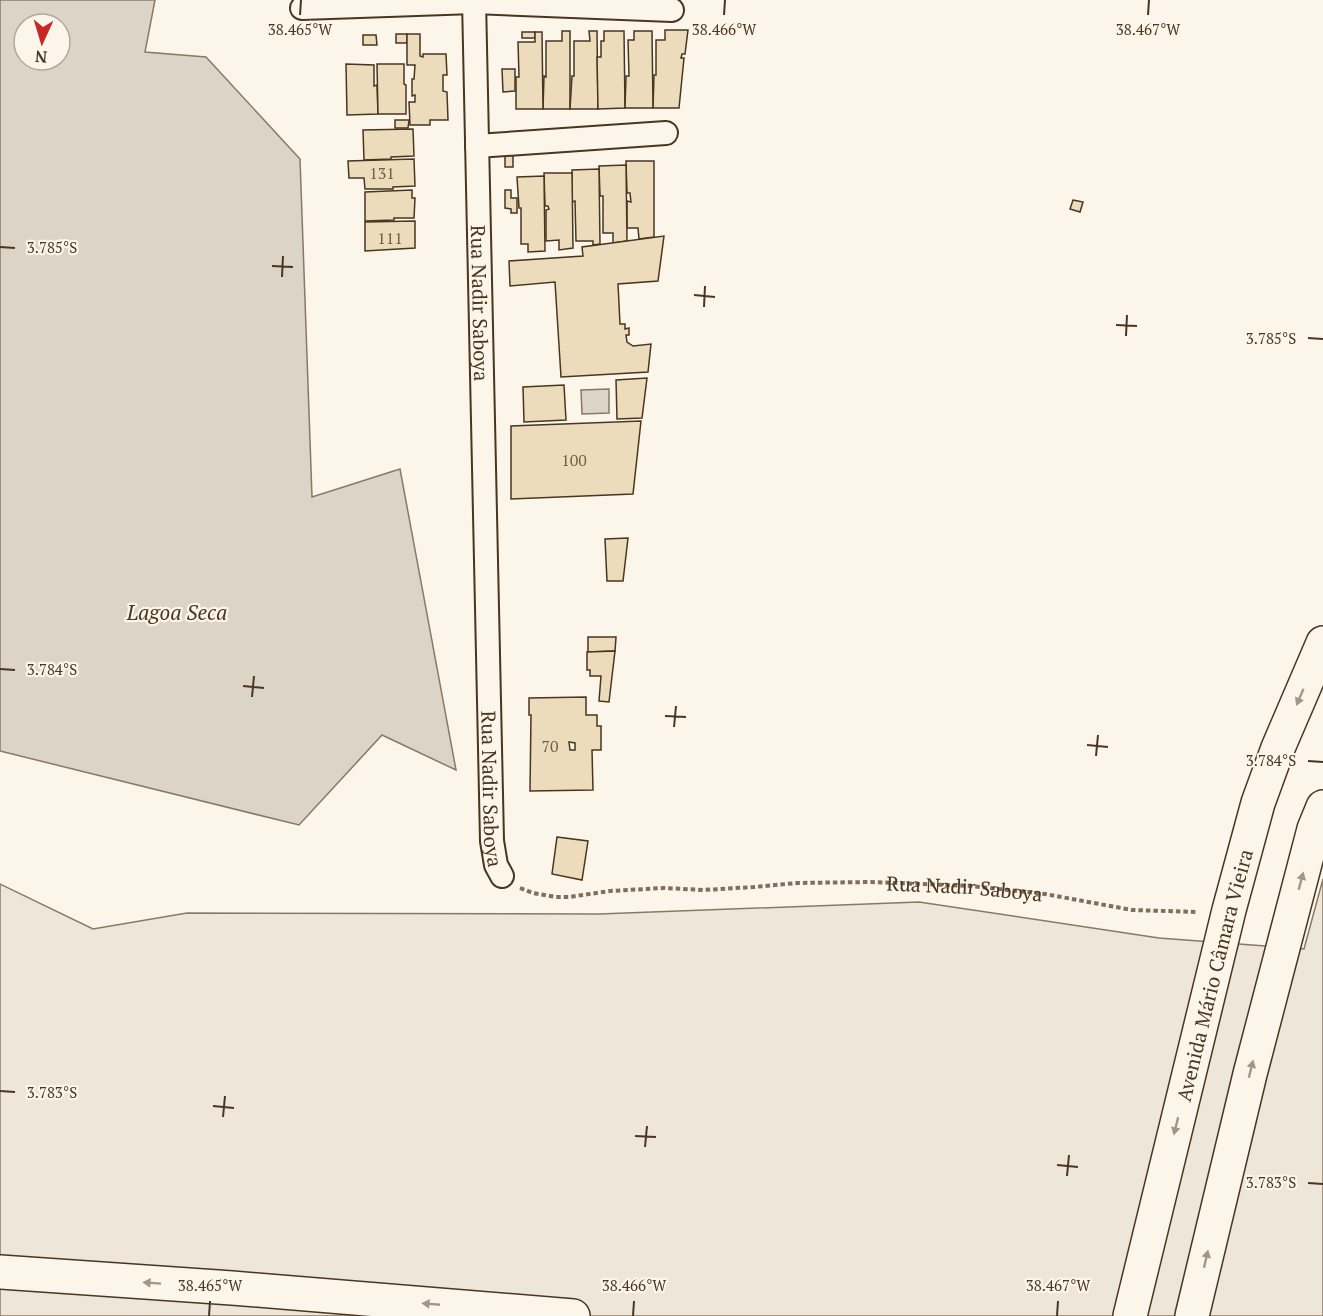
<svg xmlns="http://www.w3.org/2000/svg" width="1323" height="1316" font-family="'PT Serif',serif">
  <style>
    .green { fill: #ede6d9; stroke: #887966; stroke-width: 1.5 }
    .water { fill: #dcd4c6; stroke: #887966; stroke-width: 1.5; fill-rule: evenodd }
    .building { fill: #ecdcbc; stroke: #4a3520; stroke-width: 1.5; fill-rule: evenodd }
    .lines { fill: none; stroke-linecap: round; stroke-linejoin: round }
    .street-casing { stroke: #4a3520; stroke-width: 26 }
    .secondary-casing { stroke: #4a3520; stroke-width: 36 }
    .path { stroke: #7f6f5c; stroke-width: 4; stroke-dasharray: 4.5 3; stroke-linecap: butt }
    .street { stroke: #fbf6e9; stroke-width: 22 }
    .secondary { stroke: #fbf6e9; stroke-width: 33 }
    .oneway { fill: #a29684 }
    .ticks { fill: none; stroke: #4a3520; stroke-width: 2 }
    .labels { text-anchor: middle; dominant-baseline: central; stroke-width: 4.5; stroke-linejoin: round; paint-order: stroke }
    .number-label { font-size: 16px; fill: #725f47 }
    .street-label { font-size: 20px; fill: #4a3520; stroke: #fbf6e9 }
    .water-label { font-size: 21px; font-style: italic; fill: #4a3520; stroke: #fbf6e9 }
    .ticks-label { font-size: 15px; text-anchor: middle; fill: #4a3520; stroke: #fbf6e9; stroke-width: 4.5; stroke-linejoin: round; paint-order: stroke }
  </style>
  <rect width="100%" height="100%" fill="#fbf6e9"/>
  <polygon class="green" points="1323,879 1323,1316 0,1316 0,884 93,929 187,913 599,914 919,902 1159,938 1304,949"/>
  <g class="water">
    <path d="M0,0H155L145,52L206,57L300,159L312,497L400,469L456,770L382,735L299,825L0,751ZM24,24H60V60H24Z"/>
    <polygon points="609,389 609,413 582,414 581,390"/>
  </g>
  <g class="building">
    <polygon points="665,30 688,30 685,54 682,54 681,58 684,58 679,108 653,108 654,75 656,75 656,40 665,40"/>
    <polygon points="562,31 570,31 570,109 543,109 544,76 546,77 546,41 562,41"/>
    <polygon points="589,31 597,31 598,109 570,109 572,76 574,76 574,41 590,41"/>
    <polygon points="604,31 624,31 625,108 598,109 597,57 601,57 601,41 604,41"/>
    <polygon points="634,31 652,31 653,108 625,108 626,76 629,76 628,40 634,40"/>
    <rect x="522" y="32" width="13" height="6"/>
    <polygon points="535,32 542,32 543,109 516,109 516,77 519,77 518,42 535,42"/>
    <rect x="396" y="34" width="11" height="9"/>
    <polygon points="407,34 420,34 420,56 423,57 423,54 446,54 447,75 443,75 443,91 447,92 448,120 430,120 430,125 410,125 409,102 415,102 415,95 412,96 412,79 414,79 415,65 407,65"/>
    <polygon points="363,35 376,35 377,45 363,45"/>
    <polygon points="346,64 374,65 374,86 377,85 378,114 347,115"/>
    <polygon points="377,64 404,64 404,84 406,85 406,114 378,114"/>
    <polygon points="502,69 515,69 515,91 503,92"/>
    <polygon points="395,120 409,120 408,128 395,128"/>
    <polygon points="413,129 414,156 391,157 391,159 364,160 363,130"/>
    <rect x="505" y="153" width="8" height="14"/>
    <polygon points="414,159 415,186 393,187 393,189 365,189 364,178 349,178 348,161"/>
    <polygon points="626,161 654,161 654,237 639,239 638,228 627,228 627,201 631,202 630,193 627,193"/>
    <polygon points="626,165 627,241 613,243 613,233 603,233 603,196 600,196 599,166"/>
    <polygon points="599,169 600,244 593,245 593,241 576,241 575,201 572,202 572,170"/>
    <polygon points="544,173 572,173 573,248 559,250 559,240 546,241 546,210 549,209 548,206 545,206"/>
    <polygon points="544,176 545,251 528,252 528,244 521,244 521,208 519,208 517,177"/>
    <polygon points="412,190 412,198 415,198 414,218 394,218 394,220 365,221 365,192"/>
    <polygon points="505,190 511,190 511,198 517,198 517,213 511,213 511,209 505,208"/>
    <polygon points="1073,200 1083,202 1080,212 1070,209"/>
    <polygon points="415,221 415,248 365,251 365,222"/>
    <polygon points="664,236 658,281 618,284 620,324 625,324 625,329 629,328 629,335 626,335 627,342 633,346 651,344 648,372 561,377 555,282 510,286 509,261 583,256 582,247"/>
    <polygon points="647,378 642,418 617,419 616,380"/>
    <polygon points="564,385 566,420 524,422 523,387"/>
    <polygon points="641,421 633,494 511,499 511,426"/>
    <polygon points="628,538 623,581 607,581 605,539"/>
    <polygon points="588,637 616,637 615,651 588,652"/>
    <polygon points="615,651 609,702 599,701 601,676 590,676 590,670 587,670 587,652"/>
    <path d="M586,697V715H597V726H601V750H592L593,790L530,791L531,715H529V698ZM569,742L575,743V750H570Z"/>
    <polygon points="557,837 588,841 582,880 552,874"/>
  </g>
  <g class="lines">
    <g class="street-casing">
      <g id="street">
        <path id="s2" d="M474,0L492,841L496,865L502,876"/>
        <polyline points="302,8 474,2 672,10"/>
        <polyline points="477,146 666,133"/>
      </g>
    </g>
    <g class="secondary-casing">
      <g id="secondary">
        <polyline points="0,1272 232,1288 573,1316"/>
        <path id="s3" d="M1130,1316L1229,910L1258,803L1278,748L1323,643"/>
        <polyline points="1192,1316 1250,1074 1314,829 1323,807"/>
      </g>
    </g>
    <path class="path" id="s1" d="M520,888L533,893L556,897H569L610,891L664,888L703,890L754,887L797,883L871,882L971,886L1045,894L1132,910L1198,912"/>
    <use href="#street" class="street"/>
    <use href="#secondary" class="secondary"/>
  </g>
  <defs><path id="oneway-solid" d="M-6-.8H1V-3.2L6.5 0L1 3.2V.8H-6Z" transform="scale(1.5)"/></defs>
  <g class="oneway">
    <use href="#oneway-solid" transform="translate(1300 697) rotate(113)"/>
    <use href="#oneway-solid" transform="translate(1301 881) rotate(-75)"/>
    <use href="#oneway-solid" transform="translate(1251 1069) rotate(-76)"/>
    <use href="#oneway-solid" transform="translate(1176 1126) rotate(104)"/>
    <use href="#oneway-solid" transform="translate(1206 1259) rotate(-77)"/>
    <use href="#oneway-solid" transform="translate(152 1283) rotate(-176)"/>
    <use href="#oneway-solid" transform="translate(431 1304) rotate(-175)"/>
  </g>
  <path class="ticks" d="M300,15L301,0M724,15L725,0M1148,15L1149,0M0,247L15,248M272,266L293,267M282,277L283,256M694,295L715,297M704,307L705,286M1116,325L1137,326M1126,336L1127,315M1308,338L1323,339M0,669L15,670M243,686L264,688M252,697L254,676M665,716L686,717M674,727L676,706M1087,745L1108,747M1096,756L1098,735M1308,761L1323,762M0,1091L15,1092M213,1106L234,1108M223,1117L225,1096M635,1136L656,1137M645,1147L647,1126M1057,1165L1078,1167M1067,1176L1069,1155M1308,1183L1323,1184M209,1316L210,1301M633,1316L634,1301M1057,1316L1058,1301"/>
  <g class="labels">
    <g class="number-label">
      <text x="382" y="173">131</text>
      <text x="390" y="238">111</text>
      <text x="574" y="460">100</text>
      <text x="550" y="746">70</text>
    </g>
    <g class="street-label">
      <text stroke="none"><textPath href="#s2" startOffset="303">Rua Nadir Saboya</textPath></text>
      <text stroke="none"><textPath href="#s2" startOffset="789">Rua Nadir Saboya</textPath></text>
      <text stroke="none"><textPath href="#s1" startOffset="447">Rua Nadir Saboya</textPath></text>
      <text stroke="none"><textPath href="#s3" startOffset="351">Avenida Mário Câmara Vieira</textPath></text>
    </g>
    <g class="water-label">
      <text x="177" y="612">Lagoa Seca</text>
    </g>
  </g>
  <g class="ticks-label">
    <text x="300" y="35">38.465°W</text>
    <text x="724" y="35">38.466°W</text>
    <text x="1148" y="35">38.467°W</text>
    <text x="52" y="253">3.785°S</text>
    <text x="1271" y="344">3.785°S</text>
    <text x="52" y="675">3.784°S</text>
    <text x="1271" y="766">3.784°S</text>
    <text x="52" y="1098">3.783°S</text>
    <text x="1271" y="1188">3.783°S</text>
    <text x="210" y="1291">38.465°W</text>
    <text x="634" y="1291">38.466°W</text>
    <text x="1058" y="1291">38.467°W</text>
  </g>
  <g transform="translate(42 42) rotate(184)"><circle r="28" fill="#fbf6e9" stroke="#b4a999" stroke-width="1.5"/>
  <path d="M0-4.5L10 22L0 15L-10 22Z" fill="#c62828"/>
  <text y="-9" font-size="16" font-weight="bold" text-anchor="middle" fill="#4a3520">N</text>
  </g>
</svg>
